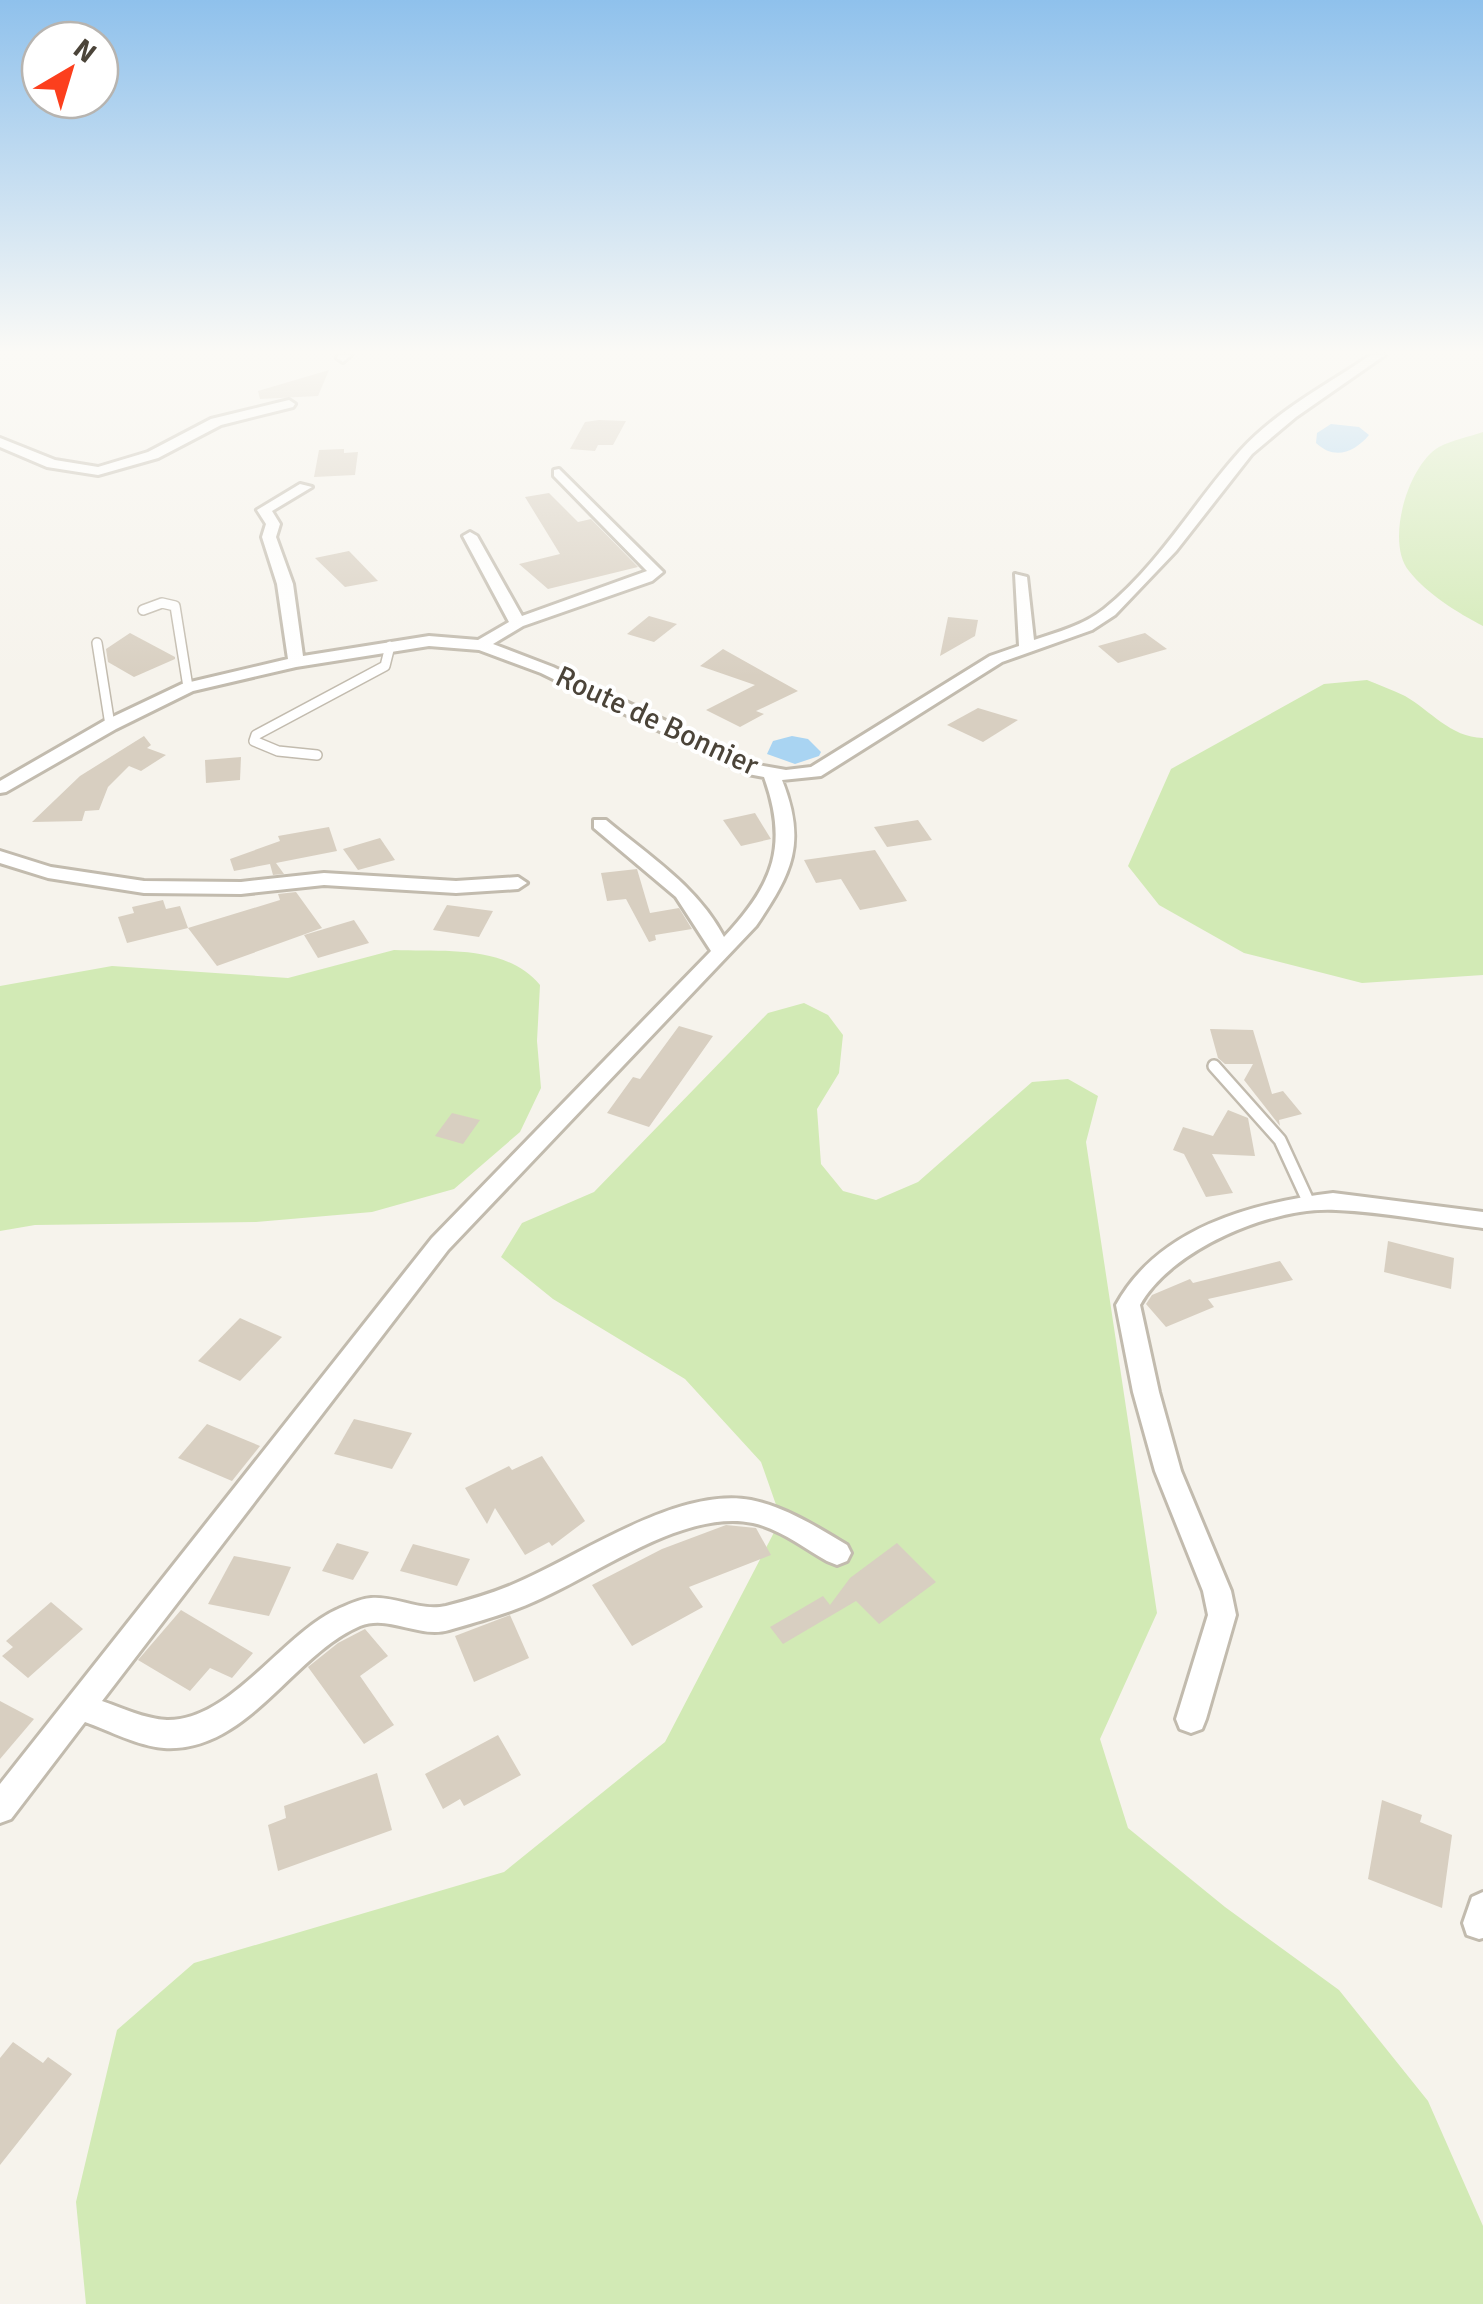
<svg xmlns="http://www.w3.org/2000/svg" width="1483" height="2304" font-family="Signika,sans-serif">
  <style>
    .green { fill: #d2eab5 }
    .water { fill: #a9d4f2 }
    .building { fill: #d8cfc1 }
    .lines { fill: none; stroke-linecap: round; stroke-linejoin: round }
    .service-far1-casing { stroke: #c2bbae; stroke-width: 12 }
    .service-casing { stroke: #c2bbae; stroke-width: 16 }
    .minor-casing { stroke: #c2bbae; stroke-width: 6 }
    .service-far1 { stroke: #fff; stroke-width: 9 }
    .service { stroke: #fff; stroke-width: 11 }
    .minor { fill: #fff; fill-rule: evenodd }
    .labels { text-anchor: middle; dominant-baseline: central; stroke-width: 8; stroke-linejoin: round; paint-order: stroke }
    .far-street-label { font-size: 30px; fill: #4b4439; stroke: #fff }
  </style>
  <rect width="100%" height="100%" fill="#f6f3ec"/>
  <g class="green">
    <path d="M1483,432V626C1458,613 1427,594 1409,571C1385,542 1408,465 1439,447C1452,440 1469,437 1483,432Z"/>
    <path d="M1367,680C1379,685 1393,690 1405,696C1431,711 1450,737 1483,738V975L1362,983L1244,953L1159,905L1128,866L1171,769L1324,684Z"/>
    <path d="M394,950C443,952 506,944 540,985L537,1041L541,1088L520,1132L454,1189L372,1212L256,1222L35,1225L0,1231V986L112,966L288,978Z"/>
    <polygon points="804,1003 828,1015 843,1035 839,1073 817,1109 821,1164 843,1191 876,1200 918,1182 1032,1082 1068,1079 1098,1096 1086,1142 1157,1613 1100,1739 1128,1828 1225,1907 1339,1990 1428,2101 1483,2226 1483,2304 86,2304 76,2202 117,2030 194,1963 504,1872 665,1742 781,1519 761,1462 685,1379 553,1299 501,1257 522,1223 594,1192 768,1013"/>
  </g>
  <g class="water">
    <path d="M1331,424L1359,427L1369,435C1354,453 1334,460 1316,443L1317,433Z"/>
    <polygon points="792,736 808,739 821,752 819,756 795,764 767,754 773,741"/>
  </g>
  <g class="building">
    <polygon points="329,370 318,396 260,399 258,391"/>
    <polygon points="599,420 626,421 613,445 598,445 595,451 570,449 585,422"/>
    <polygon points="344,449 344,453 358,452 355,475 314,477 319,450"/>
    <polygon points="549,493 578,522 591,519 638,567 548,589 519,564 560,554 525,497"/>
    <polygon points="349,551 378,581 345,587 315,558"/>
    <polygon points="649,616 677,624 654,642 627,634"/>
    <polygon points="948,617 978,620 975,636 940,656"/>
    <polygon points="130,633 175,657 175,659 134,677 108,662 106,649"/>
    <polygon points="1145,633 1167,649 1118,663 1098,646"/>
    <polygon points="723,649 771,676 798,691 756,711 764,714 740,727 706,710 755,685 700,666"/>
    <polygon points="978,708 1018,720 983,742 947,725"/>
    <polygon points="144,736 151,745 147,748 166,755 141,771 129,766 108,787 99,810 85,811 82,821 32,822 80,776"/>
    <polygon points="241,757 240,780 206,783 205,760"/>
    <polygon points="755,813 771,839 741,846 723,820"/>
    <polygon points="918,820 932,840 887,847 874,827"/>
    <polygon points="329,827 337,851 276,863 284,874 273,875 270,864 234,871 230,859 280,841 278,836"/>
    <polygon points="380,838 395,860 358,870 343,849"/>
    <polygon points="875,850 907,901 860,910 841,879 816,883 804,860"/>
    <polygon points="637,869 650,913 679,908 692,929 655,935 656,940 649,942 626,899 607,901 601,873"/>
    <polygon points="296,892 322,928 217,966 188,928 280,900 278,894"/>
    <polygon points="163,900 166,909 180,906 188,928 127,943 118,917 134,913 132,907"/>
    <polygon points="447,905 493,911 479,937 433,930"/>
    <polygon points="354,920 369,943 318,958 304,935"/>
    <polygon points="679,1026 713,1036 649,1127 607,1113 633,1077 640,1079"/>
    <polygon points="1210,1029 1253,1030 1272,1094 1283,1091 1302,1114 1279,1120 1280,1126 1244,1080 1253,1064 1225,1064 1218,1058"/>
    <polygon points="1228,1110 1248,1118 1255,1156 1212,1154 1233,1193 1206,1197 1184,1154 1173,1150 1183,1127 1213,1136"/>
    <polygon points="452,1113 480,1120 463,1144 435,1136"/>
    <polygon points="1388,1241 1454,1258 1451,1289 1384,1272"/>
    <polygon points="1280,1261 1293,1280 1208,1299 1214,1307 1166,1327 1146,1304 1152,1295 1190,1279 1193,1283"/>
    <polygon points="240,1318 282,1337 240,1381 198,1361"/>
    <polygon points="354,1419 412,1433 392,1469 334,1454"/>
    <polygon points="207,1424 260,1446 232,1481 178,1458"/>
    <polygon points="542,1456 585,1521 552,1546 549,1542 525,1555 495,1508 487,1524 465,1488 509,1466 512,1470"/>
    <polygon points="726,1525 756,1528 771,1555 689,1587 703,1607 632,1646 592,1585 662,1549"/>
    <polygon points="337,1543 369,1552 353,1580 322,1571"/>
    <polygon points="897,1543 936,1582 879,1624 856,1601 783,1644 770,1627 823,1596 830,1605 850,1578"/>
    <polygon points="413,1544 470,1559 457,1586 400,1571"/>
    <polygon points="234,1556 291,1567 269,1616 208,1604"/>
    <polygon points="51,1602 83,1629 28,1678 2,1656 13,1647 6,1641"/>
    <polygon points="181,1610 253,1653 232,1678 210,1668 190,1691 138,1660"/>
    <polygon points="510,1615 529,1658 474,1682 455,1636"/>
    <polygon points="365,1629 388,1656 360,1676 394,1725 364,1744 308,1667 338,1643"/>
    <polygon points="0,1701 34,1719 0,1759"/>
    <polygon points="498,1735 521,1775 464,1806 460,1799 443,1809 425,1774"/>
    <polygon points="377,1773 392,1830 278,1871 268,1825 286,1818 284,1806"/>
    <polygon points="1382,1800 1422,1815 1420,1822 1452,1835 1442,1908 1368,1879"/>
    <polygon points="13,2042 43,2063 48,2057 72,2074 0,2165 0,2058"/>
  </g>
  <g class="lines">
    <g class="service-far1-casing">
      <g id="service-far1">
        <polyline points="143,610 162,603 175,606 188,687"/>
        <polyline points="97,643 110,725"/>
        <polyline points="317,755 278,751 254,741 256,735 385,666 390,646"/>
      </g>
    </g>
    <g class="service-casing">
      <polyline id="service" points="1214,1066 1280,1140 1309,1203"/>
    </g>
    <g class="minor-casing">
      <g id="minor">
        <polygon points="339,355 351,355 343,362 337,358"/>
        <path d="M1371,355H1385L1296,417L1252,454L1176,551L1115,615L1092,630L1002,662L821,776L782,780C807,843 792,873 756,926L448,1250L102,1701C122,1708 145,1719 167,1720C230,1721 281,1636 336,1610C347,1605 359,1599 371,1598C397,1596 420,1612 446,1606C473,1599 500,1591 525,1579C587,1551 680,1487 751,1500C786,1507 817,1527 847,1545L851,1553L847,1561L837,1565L827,1561C804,1548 780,1529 753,1523C686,1509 602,1571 542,1598C513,1612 481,1621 449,1630C419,1639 389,1614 360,1626C292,1655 247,1753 164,1748C138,1746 110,1731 85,1722L11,1819L0,1823V1784L432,1238L711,951L676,897L594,828V820H606C649,856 697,886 724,937C773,885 789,846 764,777L748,774L541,673L479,650L429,646L296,667L193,691L116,729L6,792L0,793V781L104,721L182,684L288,659L277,584L262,537L266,524L257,510L300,484L312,487L272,511L280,524L276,537L293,584L303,656L429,636L478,640L509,622L463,536L470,532L477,536L522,616L647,571L554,476V470L559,469L663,572L652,581L523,626L493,644L553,667L758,765L786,770L811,767L990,656L1019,646L1015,574L1027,577L1034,640C1058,632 1084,625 1104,609C1159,565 1194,502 1240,451C1276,411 1328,384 1371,355Z"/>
        <polygon points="289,400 295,404 293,407 221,425 158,458 98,475 47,467 0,447 0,438 55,460 98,467 148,452 211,419"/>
        <polygon points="0,851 51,867 144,881 241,882 324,873 456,881 518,877 527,883 518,889 456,893 324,885 241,894 144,893 48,878 0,863"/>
        <path d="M1333,1193L1483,1212V1228C1434,1222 1385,1212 1336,1210C1273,1206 1171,1249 1140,1305L1159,1392L1181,1471L1231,1591L1236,1615L1206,1719L1202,1729L1191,1733L1180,1729L1176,1719L1208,1615L1203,1591L1155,1471L1133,1392L1116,1305C1158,1228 1251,1203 1333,1193Z"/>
        <polygon points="1483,1892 1483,1938 1479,1939 1467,1935 1463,1923 1472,1897"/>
      </g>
    </g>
    <use href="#service-far1" class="service-far1"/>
    <use href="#service" class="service"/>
    <use href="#minor" class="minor"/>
  </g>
  <linearGradient id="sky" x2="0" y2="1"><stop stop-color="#8fc1ec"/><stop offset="0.52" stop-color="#fbfaf6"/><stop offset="1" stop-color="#fbfaf6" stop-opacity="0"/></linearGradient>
  <rect width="1483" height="677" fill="url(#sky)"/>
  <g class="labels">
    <g class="far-street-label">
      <text transform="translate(657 721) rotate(25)">Route de Bonnier</text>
    </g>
  </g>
  <g transform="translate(70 70) rotate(38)"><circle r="48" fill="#ffffff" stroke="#b7b4b0" stroke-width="2.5"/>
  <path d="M0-8L18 38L0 25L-18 38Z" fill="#fc3f1d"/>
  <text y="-15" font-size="28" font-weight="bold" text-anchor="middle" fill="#4b4439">N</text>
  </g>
</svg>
